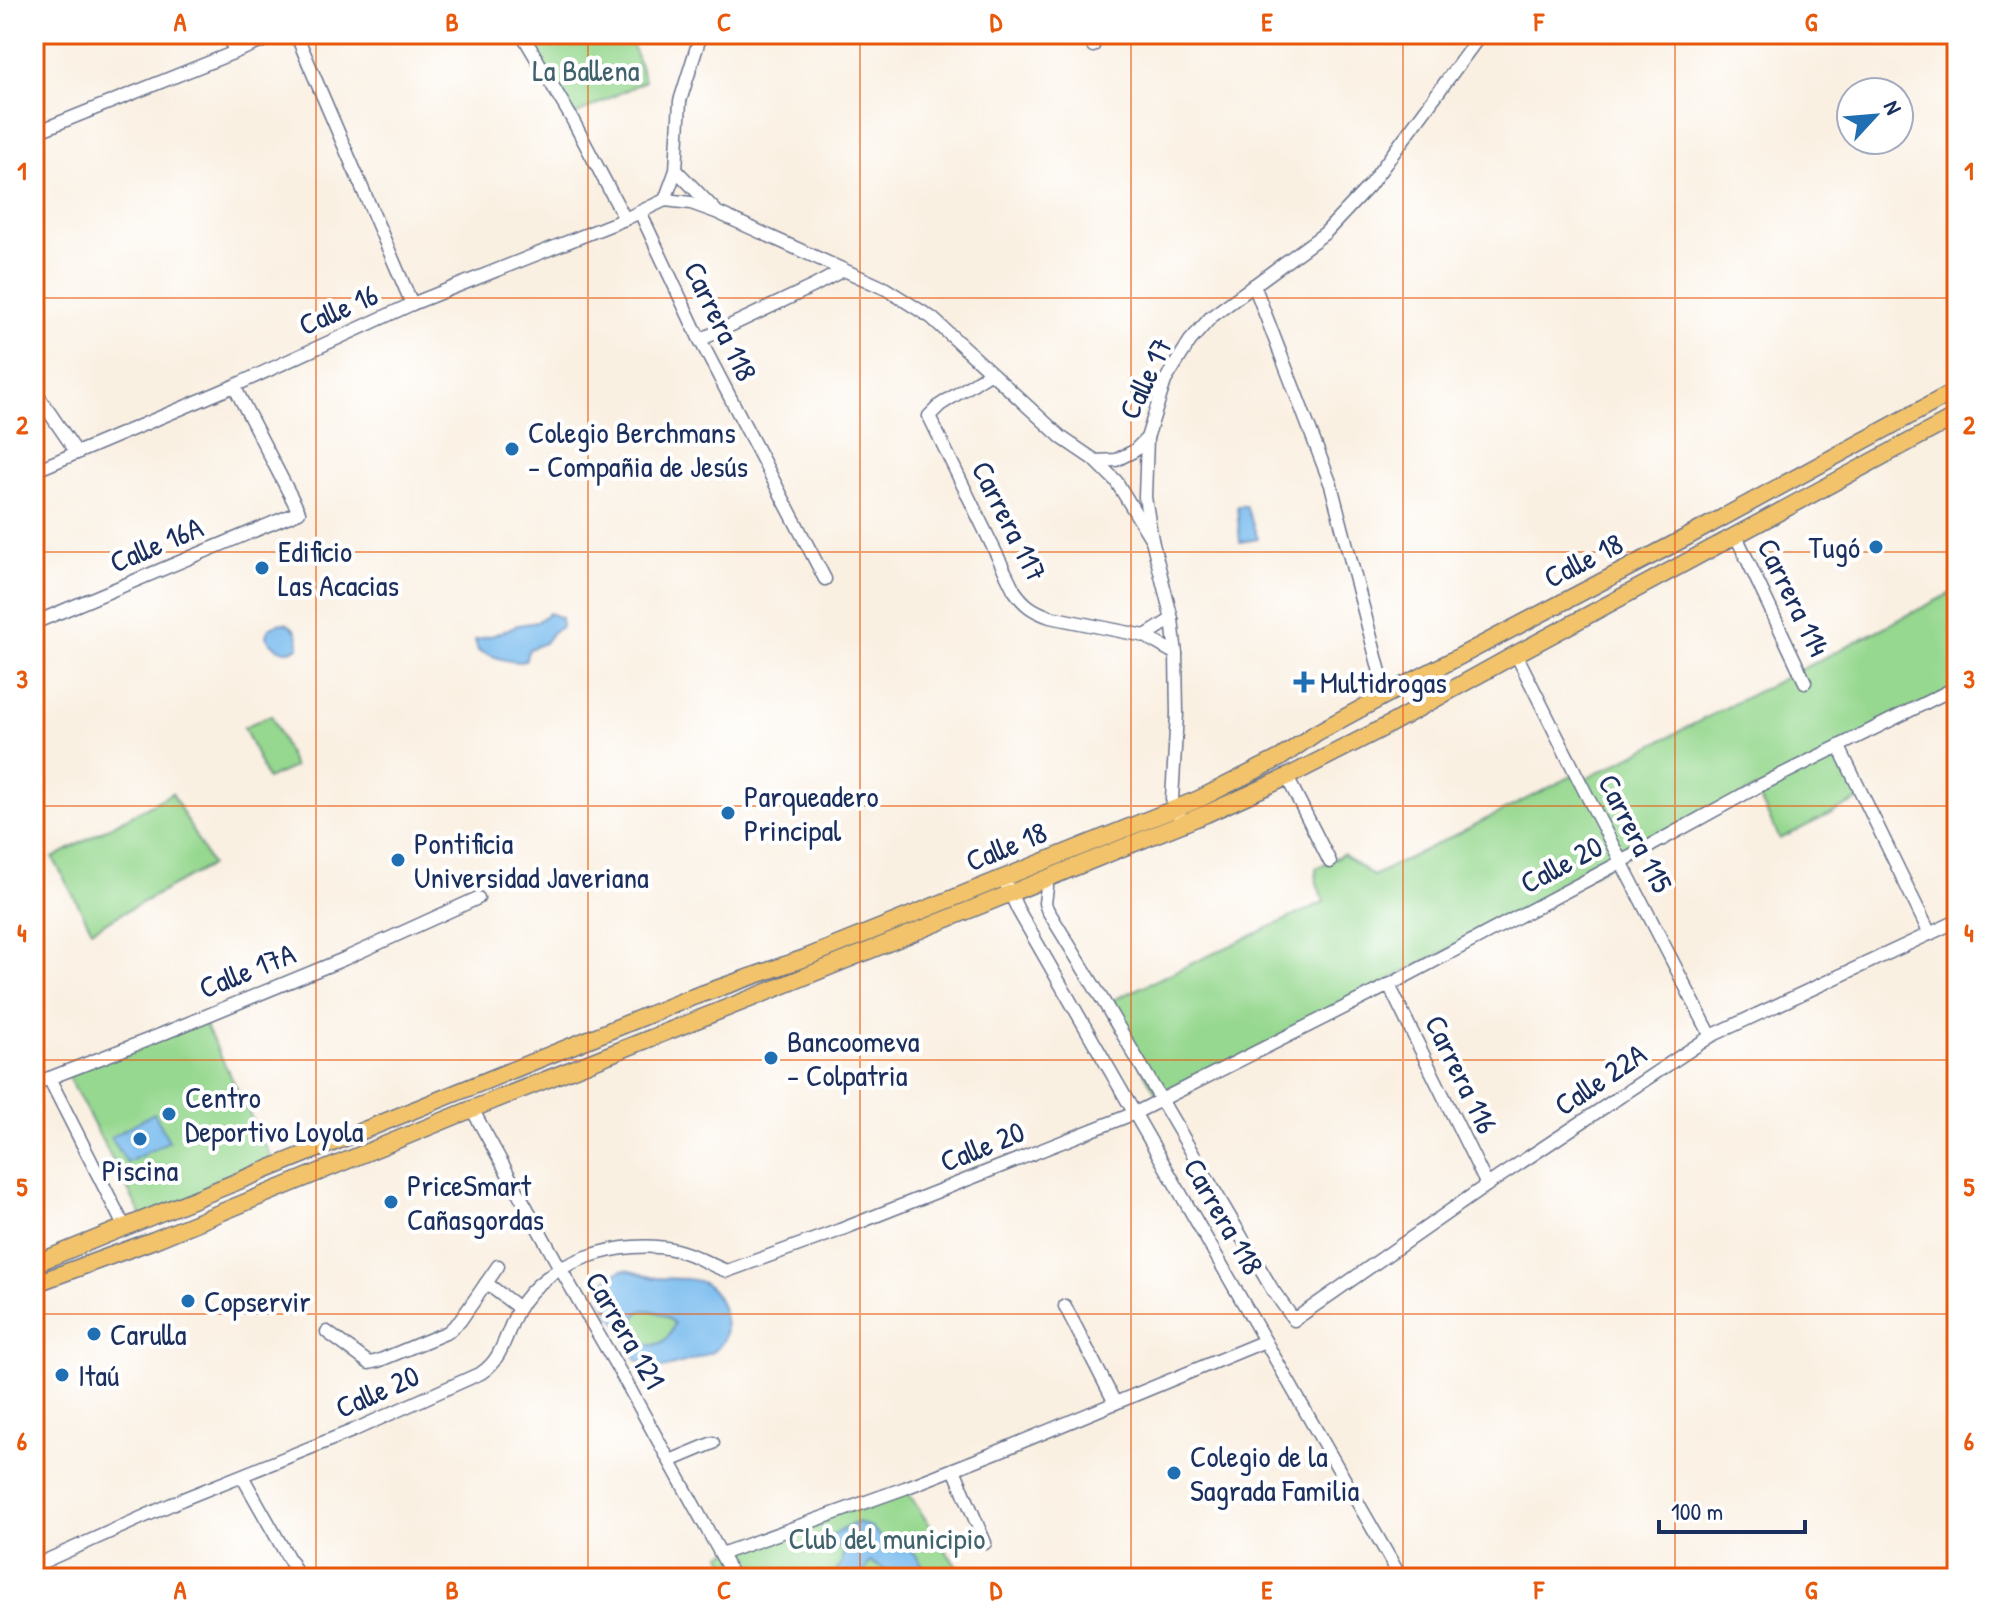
<svg xmlns="http://www.w3.org/2000/svg" width="1991" height="1612" font-family="'Patrick Hand',sans-serif">
  <style>
    .green { fill: #96d88f; stroke: #588476; stroke-width: 2 }
    .water { fill: #78bbee; stroke: #4a75a6; stroke-width: 2; fill-rule: evenodd }
    .lines { fill: none; stroke-linecap: round; stroke-linejoin: round }
    .minor-casing { stroke: #69738c; stroke-width: 15 }
    .major-casing { stroke: #69738c; stroke-width: 19 }
    .minor { stroke: #fff; stroke-width: 12 }
    .major { stroke: #f2c36a; stroke-width: 16 }
    .grid { fill: none; stroke: #e8590c; stroke-width: 2; stroke-opacity: 0.55 }
    .poi-dot { fill: #1f6fb2; stroke: #fff; stroke-width: 3 }
    .labels { text-anchor: middle; dominant-baseline: central; stroke-width: 8; stroke-linejoin: round; paint-order: stroke }
    .park-label { font-size: 30px; fill: #40626d; stroke: #fff }
    .street-label { font-size: 30px; fill: #1b2f5e; stroke: #fff }
    .poi-label { font-size: 30px; fill: #1b2f5e; stroke: #fff; text-anchor: start }
    .neatline { fill: none; stroke: #e8590c; stroke-width: 3 }
    .grid-label { font-size: 26px; text-anchor: middle; font-weight: bold; fill: #e8590c }
  </style>
  <rect width="100%" height="100%" fill="#fff"/>
  <filter id="ink" filterUnits="userSpaceOnUse"><feTurbulence type="fractalNoise" baseFrequency=".0125" numOctaves="2"/><feDisplacementMap in="SourceGraphic" scale="16" xChannelSelector="R" yChannelSelector="G"/><feConvolveMatrix kernelMatrix="1 2 1 2 8 2 1 2 1" color-interpolation-filters="sRGB"/></filter>
  <filter id="wash" filterUnits="userSpaceOnUse"><feTurbulence type="fractalNoise" baseFrequency=".006" numOctaves="4" result="noise"/><feDisplacementMap in="SourceGraphic" scale="32" xChannelSelector="R" yChannelSelector="G"/><feGaussianBlur stdDeviation="1.8" result="paint"/><feColorMatrix in="noise" values="0 0 0 0 0 0 0 0 0 0 0 0 0 0 0 0 0 1.4 0 .05"/><feComposite in="paint" operator="in"/></filter>
  <g filter="url(#wash)">
    <rect width="100%" height="100%" fill="#faf0e2"/>
    <g class="green">
      <polygon points="522,34 629,34 645,81 571,117"/>
      <polygon points="1957,590 1957,687 1840,747 1864,797 1780,839 1755,789 1160,1100 1105,1004 1324,902 1317,883 1316,868 1343,854 1373,876 1576,774 1580,782"/>
      <polygon points="271,715 294,767 267,779 244,727"/>
      <polygon points="172,793 211,865 92,930 53,858"/>
      <polygon points="201,1017 276,1167 144,1220 66,1072"/>
      <path d="M644,1310C656,1310 666,1315 675,1323C671,1339 658,1349 642,1344L635,1335L633,1321L639,1312Z"/>
      <polygon points="905,1488 964,1578 734,1578 721,1554"/>
    </g>
    <g class="water">
      <polygon points="1237,506 1246,506 1258,539 1240,542"/>
      <path d="M549,613L561,618L562,627L553,632L545,643L529,649L525,661C510,664 493,656 478,651L475,640L494,635L518,625L537,622Z"/>
      <path d="M285,623C296,627 299,635 299,646C287,657 274,648 266,637C267,626 275,624 285,623Z"/>
      <polygon points="154,1113 169,1141 127,1163 111,1137"/>
      <path d="M622,1270C635,1270 644,1277 657,1278C691,1280 713,1273 724,1314C726,1323 727,1336 721,1344C720,1346 714,1351 712,1352C705,1356 661,1370 654,1369C649,1369 642,1364 638,1361C629,1353 631,1343 625,1334C614,1315 602,1310 601,1286L606,1279ZM644,1310C656,1310 666,1315 674,1323C671,1339 659,1349 642,1344L635,1335L633,1321L639,1312Z"/>
      <path d="M857,1522L871,1527L885,1541L894,1544L898,1542C913,1549 918,1557 926,1571C907,1587 889,1570 870,1562L861,1578H829C838,1568 846,1564 841,1548L837,1546L828,1545L829,1537Z"/>
    </g>
  </g>
  <g filter="url(#ink)">
    <g class="lines">
      <g class="minor-casing">
        <g id="minor">
          <polyline points="225,34 236,51"/>
          <polyline points="296,34 412,304"/>
          <polyline points="522,34 571,117 625,219"/>
          <polyline points="1091,34 1093,46"/>
          <polyline points="34,133 280,34"/>
          <polyline points="676,170 715,210"/>
          <polyline points="665,200 691,203 716,212 886,289 932,318 1062,438 1096,461 1116,481 1152,540"/>
          <polyline points="665,200 676,170 680,101 701,34"/>
          <polyline points="640,212 698,336 825,579"/>
          <polyline points="1254,285 1331,485 1386,695"/>
          <polyline points="700,340 814,286 843,270"/>
          <path d="M990,373L940,405L929,416L1014,590C1024,605 1033,611 1050,617L1145,636L1176,654"/>
          <polyline points="34,390 77,453"/>
          <polyline points="1147,438 1145,497 1152,540 1172,619 1176,654 1177,714 1172,799 1179,814"/>
          <polyline points="1096,461 1116,460 1134,451 1147,438 1165,381 1190,341 1211,317 1325,233 1369,186 1481,34"/>
          <polyline points="34,471 234,386 412,304 625,219 665,200"/>
          <polyline points="1736,536 1805,682"/>
          <polyline points="34,623 299,512 234,386"/>
          <polyline points="1145,636 1172,619"/>
          <polyline points="1516,654 1580,782 1711,1036"/>
          <polyline points="1839,747 1930,934"/>
          <polyline points="1287,777 1330,862"/>
          <polyline points="1007,886 1018,910 1401,1578"/>
          <polyline points="1047,887 1045,903 1047,909 1105,1004 1272,1289 1294,1320 1487,1185 1711,1036 1957,921"/>
          <polyline points="1389,985 1487,1185"/>
          <polyline points="49,1078 125,1228"/>
          <polyline points="34,1084 150,1039 344,959 478,898"/>
          <polyline points="472,1109 560,1268 627,1384 734,1578"/>
          <polyline points="486,1283 519,1308"/>
          <polyline points="1065,1306 1115,1403"/>
          <polyline points="327,1332 369,1363 378,1361 448,1332 460,1321 498,1266"/>
          <polyline points="670,1461 713,1443"/>
          <polyline points="954,1469 985,1543"/>
          <polyline points="242,1476 294,1568"/>
          <polyline points="721,1554 905,1488 997,1452 1265,1341"/>
          <path d="M34,1566L183,1499L352,1431L481,1373C503,1359 506,1332 518,1310C544,1261 624,1237 676,1250C695,1254 709,1265 727,1271L835,1232L1135,1113L1389,985L1621,862L1755,788L1957,687"/>
        </g>
      </g>
      <g class="major-casing">
        <g id="major">
          <polyline points="34,1264 690,998 805,958 1199,799 1280,758 1316,733 1386,695 1687,537 1957,390"/>
          <polyline points="34,1284 154,1240 472,1109 762,994 1206,814 1287,777 1383,728 1516,654 1957,416"/>
        </g>
      </g>
      <use href="#minor" class="minor"/>
      <use href="#major" class="major"/>
    </g>
  </g>
  <path class="grid" d="M316,34V1578M588,34V1578M860,34V1578M1131,34V1578M1403,34V1578M1675,34V1578M34,298H1957M34,552H1957M34,806H1957M34,1060H1957M34,1314H1957"/>
  <g class="poi-dot">
    <circle cx="512" cy="449" r="8"/>
    <circle cx="1876" cy="547" r="8"/>
    <circle cx="262" cy="568" r="8"/>
    <path d="M1300 670h8v8h8v8h-8v8h-8v-8h-8v-8h8z"/>
    <circle cx="728" cy="813" r="8"/>
    <circle cx="398" cy="860" r="8"/>
    <circle cx="771" cy="1058" r="8"/>
    <circle cx="169" cy="1114" r="8"/>
    <circle cx="140" cy="1139" r="8"/>
    <circle cx="391" cy="1202" r="8"/>
    <circle cx="188" cy="1301" r="8"/>
    <circle cx="94" cy="1334" r="8"/>
    <circle cx="62" cy="1375" r="8"/>
    <circle cx="1174" cy="1473" r="8"/>
  </g>
  <g class="labels">
    <g class="park-label">
      <text x="586" y="70">La Ballena</text>
      <text x="887" y="1538">Club del municipio</text>
    </g>
    <g class="street-label">
      <text transform="translate(338 309) rotate(-24)">Calle 16</text>
      <text transform="translate(721 321) rotate(64)">Carrera 118</text>
      <text transform="translate(1145 378) rotate(-65)">Calle 17</text>
      <text transform="translate(1010 521) rotate(63)">Carrera 117</text>
      <text transform="translate(156 544) rotate(-23)">Calle 16A</text>
      <text transform="translate(1583 560) rotate(-27)">Calle 18</text>
      <text transform="translate(1794 597) rotate(64)">Carrera 114</text>
      <text transform="translate(1636 833) rotate(63)">Carrera 115</text>
      <text transform="translate(1006 846) rotate(-22)">Calle 18</text>
      <text transform="translate(1561 864) rotate(-28)">Calle 20</text>
      <text transform="translate(247 970) rotate(-22)">Calle 17A</text>
      <text transform="translate(1462 1074) rotate(64)">Carrera 116</text>
      <text transform="translate(1600 1079) rotate(-34)">Calle 22A</text>
      <text transform="translate(982 1146) rotate(-22)">Calle 20</text>
      <text transform="translate(1224 1216) rotate(60)">Carrera 118</text>
      <text transform="translate(626 1330) rotate(60)">Carrera 121</text>
      <text transform="translate(377 1391) rotate(-24)">Calle 20</text>
    </g>
    <g class="poi-label">
      <text x="528" y="432">Colegio Berchmans<tspan x="528" dy="34">- Compañia de Jesús</tspan></text>
      <text x="1860" y="547" text-anchor="end">Tugó</text>
      <text x="278" y="551">Edificio<tspan x="278" dy="34">Las Acacias</tspan></text>
      <text x="1320" y="682">Multidrogas</text>
      <text x="744" y="796">Parqueadero<tspan x="744" dy="34">Principal</tspan></text>
      <text x="414" y="843">Pontificia<tspan x="414" dy="34">Universidad Javeriana</tspan></text>
      <text x="787" y="1041">Bancoomeva<tspan x="787" dy="34">- Colpatria</tspan></text>
      <text x="185" y="1097">Centro<tspan x="185" dy="34">Deportivo Loyola</tspan></text>
      <text x="140" y="1170" text-anchor="middle">Piscina</text>
      <text x="407" y="1185">PriceSmart<tspan x="407" dy="34">Cañasgordas</tspan></text>
      <text x="204" y="1301">Copservir</text>
      <text x="110" y="1334">Carulla</text>
      <text x="78" y="1375">Itaú</text>
      <text x="1190" y="1456">Colegio de la<tspan x="1190" dy="34">Sagrada Familia</tspan></text>
    </g>
  </g>
  <rect width="1991" height="1612" fill="none" stroke="#fff" stroke-width="88"/>
  <g transform="translate(1875 116) rotate(64)"><circle r="38" fill="#ffffff" stroke="#a4acbf" stroke-width="2"/>
  <path d="M0-6L14 30L0 20L-14 30Z" fill="#1f6fb2"/>
  <text y="-12" font-size="22" font-weight="bold" text-anchor="middle" fill="#1b2f5e">N</text>
  </g>
  <path d="M1659 1520v12h146v-12" fill="none" stroke="#1b2f5e" stroke-width="4"/>
  <text x="1671" y="1520" font-size="24" fill="#1b2f5e" stroke="#ffffff" stroke-width="6" paint-order="stroke">100 m</text>
  <rect x="44" y="44" width="1903" height="1524" class="neatline"/>
  <g class="grid-label">
    <text x="180" y="31">A</text>
    <text x="452" y="31">B</text>
    <text x="724" y="31">C</text>
    <text x="996" y="31">D</text>
    <text x="1267" y="31">E</text>
    <text x="1539" y="31">F</text>
    <text x="1811" y="31">G</text>
    <text x="22" y="180">1</text>
    <text x="1969" y="180">1</text>
    <text x="22" y="434">2</text>
    <text x="1969" y="434">2</text>
    <text x="22" y="688">3</text>
    <text x="1969" y="688">3</text>
    <text x="22" y="942">4</text>
    <text x="1969" y="942">4</text>
    <text x="22" y="1196">5</text>
    <text x="1969" y="1196">5</text>
    <text x="22" y="1450">6</text>
    <text x="1969" y="1450">6</text>
    <text x="180" y="1599">A</text>
    <text x="452" y="1599">B</text>
    <text x="724" y="1599">C</text>
    <text x="996" y="1599">D</text>
    <text x="1267" y="1599">E</text>
    <text x="1539" y="1599">F</text>
    <text x="1811" y="1599">G</text>
  </g>
</svg>
